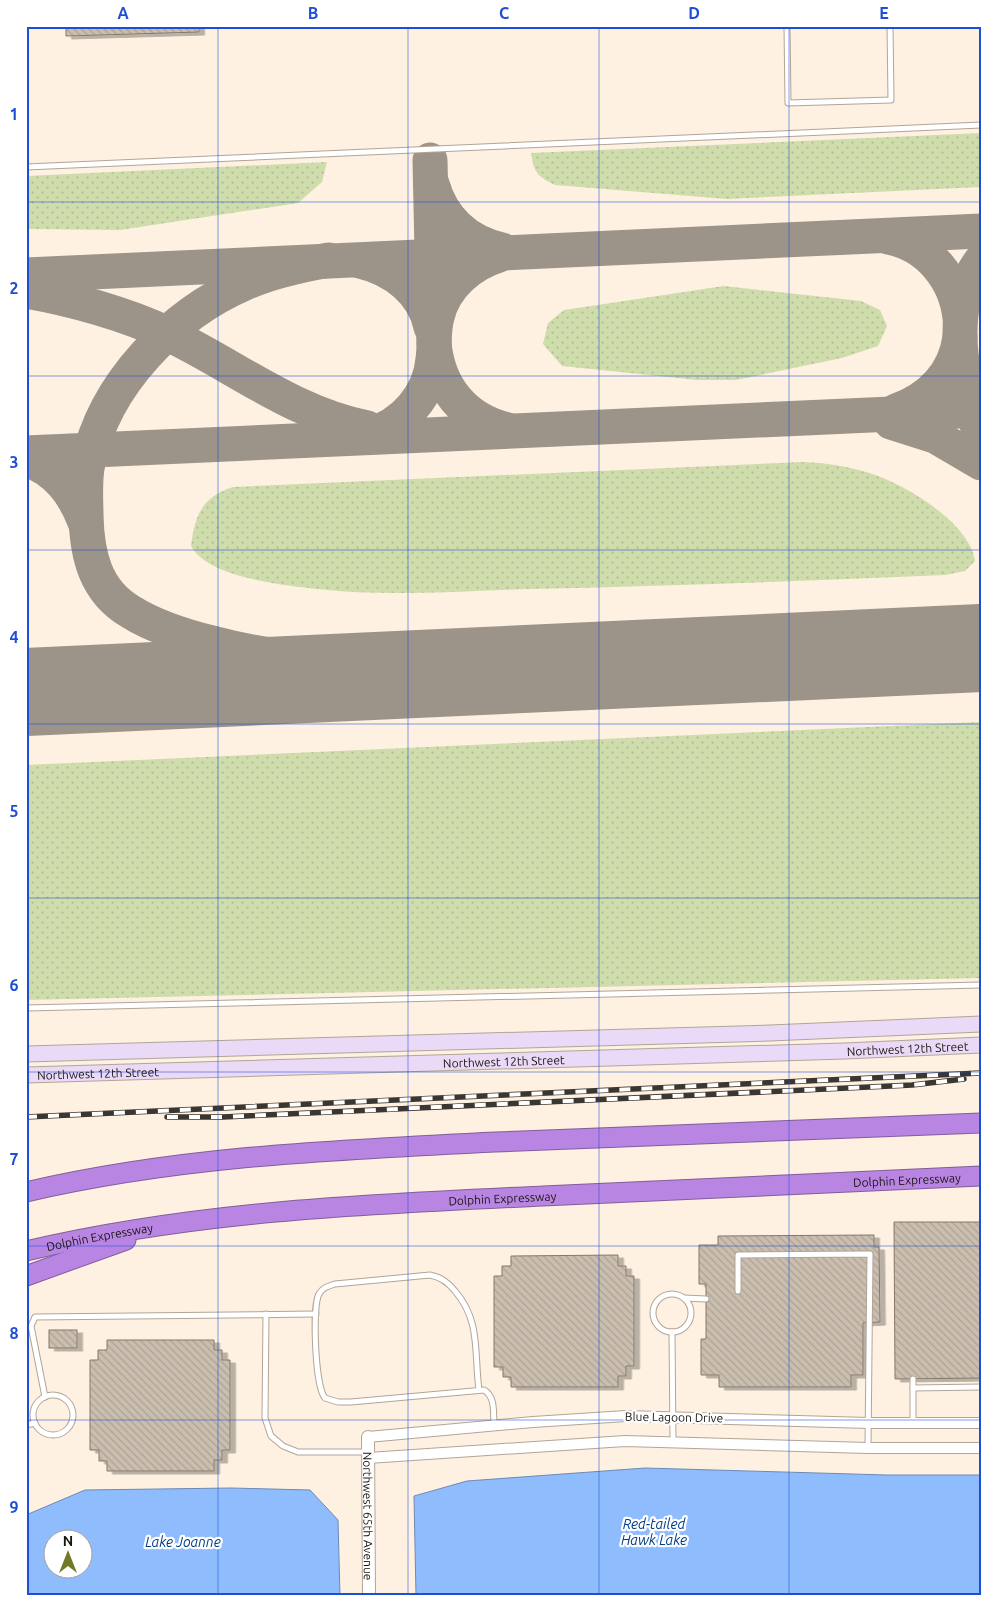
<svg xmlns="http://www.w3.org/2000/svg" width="1007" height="1622" font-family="Ubuntu,sans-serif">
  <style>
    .grass { fill: url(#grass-dots) }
    .water { fill: #8fbcfd; stroke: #6c8ab6; fill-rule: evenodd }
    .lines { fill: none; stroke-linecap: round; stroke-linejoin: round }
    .taxiway { stroke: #9c9488; stroke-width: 35 }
    .runway { stroke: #9c9488; stroke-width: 88 }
    .building { fill: url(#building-back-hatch); stroke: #84786a; filter: url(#shadow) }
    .service-casing { stroke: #b2a597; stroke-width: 7 }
    .minor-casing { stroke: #b2a597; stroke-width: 12 }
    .tertiary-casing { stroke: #b2a597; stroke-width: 14 }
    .secondary-casing { stroke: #b2a597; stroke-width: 17 }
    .motorway-casing { stroke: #815e99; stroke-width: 21 }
    .service { stroke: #fff; stroke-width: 5 }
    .minor { stroke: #fff; stroke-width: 10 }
    .tertiary { stroke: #fff; stroke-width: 12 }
    .secondary { stroke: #eadaf7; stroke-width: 15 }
    .motorway { stroke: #b985e3; stroke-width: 19 }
    .rail-casing { stroke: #3b362f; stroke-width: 5.5 }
    .rail { stroke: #fff; stroke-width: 4; stroke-dasharray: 11; stroke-linecap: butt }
    .grid { fill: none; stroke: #1d4ed8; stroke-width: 1; stroke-opacity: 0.55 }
    .labels { text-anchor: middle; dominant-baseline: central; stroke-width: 4.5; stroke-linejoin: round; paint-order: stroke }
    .street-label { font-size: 12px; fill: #191510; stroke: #fff }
    .water-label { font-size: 14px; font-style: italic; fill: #003d85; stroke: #fff }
    .neatline { fill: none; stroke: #1d4ed8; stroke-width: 2 }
    .grid-label { font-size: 16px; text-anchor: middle; font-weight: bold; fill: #1d4ed8 }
  </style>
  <defs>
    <pattern id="grass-dots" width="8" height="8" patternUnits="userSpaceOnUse" patternTransform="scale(1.25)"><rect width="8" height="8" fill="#cfddac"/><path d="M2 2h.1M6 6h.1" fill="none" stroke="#b1bd93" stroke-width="1.8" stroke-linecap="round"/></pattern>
    <pattern id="building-back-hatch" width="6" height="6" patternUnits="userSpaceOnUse" patternTransform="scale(1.25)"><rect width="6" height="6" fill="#cabeaf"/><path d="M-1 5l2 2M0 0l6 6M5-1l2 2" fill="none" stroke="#ada296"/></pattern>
    <filter id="shadow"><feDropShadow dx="5.5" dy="3" stdDeviation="0" flood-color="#0004"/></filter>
  </defs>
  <rect width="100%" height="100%" fill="#fef1e2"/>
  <g class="grass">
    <path d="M981,133V187L727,199L555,185C537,176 534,173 531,153Z"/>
    <polygon points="327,162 322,182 298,203 120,230 26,229 26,176"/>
    <polygon points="724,286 861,301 880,310 887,326 878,346 842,358 736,380 697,380 562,366 543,344 548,323 564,310"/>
    <path d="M803,462C828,463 854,467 878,476C910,488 970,524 975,561L965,571L945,575C807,581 668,586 530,589C460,591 388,597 318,589C284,585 208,578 191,546C195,515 202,497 233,487Z"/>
    <polygon points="981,722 981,978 26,1000 26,765"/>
  </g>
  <g class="water">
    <polygon points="645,1468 887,1475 981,1475 981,1596 416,1596 414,1496 467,1481"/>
    <path d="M231,1488L310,1490L338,1520L340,1596H26V1515L85,1490ZM52,1540H82V1570H52Z"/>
  </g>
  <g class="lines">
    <g class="taxiway">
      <path d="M430,160L434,343C438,387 464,420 508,430"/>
      <path d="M432,184C442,219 467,242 502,250"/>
      <path d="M888,237C928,244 956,279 960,318"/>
      <path d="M329,260C301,265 272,271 245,283C173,314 104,384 88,463C84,480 86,499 86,516C87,555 95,591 131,612C155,627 184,636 212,643C333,675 464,665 589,666"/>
      <path d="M360,261C394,269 424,292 431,327"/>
      <path d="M981,261C946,306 961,386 981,435"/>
      <polyline points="26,275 981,231"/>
      <path d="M26,291C72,299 126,314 168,334C235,366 292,413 367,428"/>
      <path d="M896,411C930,399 955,374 960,337"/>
      <polyline points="891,422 935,436 981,463"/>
      <path d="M368,435C403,426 430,395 433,359C435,345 433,331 437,317C444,286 470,264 499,255"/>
      <polyline points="26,453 981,410"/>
      <path d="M26,459C57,470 74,493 85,522"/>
      <polyline points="923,651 981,640"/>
    </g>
    <polyline class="runway" points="26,692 981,648"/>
  </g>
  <g class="building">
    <polygon points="66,26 199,26 199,32 66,36"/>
    <polygon points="894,1222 981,1222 981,1378 895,1379"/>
    <polygon points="874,1235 874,1247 879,1247 880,1322 863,1323 863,1375 851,1375 851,1387 719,1387 719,1375 701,1375 701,1339 706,1339 706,1284 699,1284 699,1245 718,1245 718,1236"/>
    <polygon points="618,1255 618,1266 626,1266 626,1276 634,1276 634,1366 626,1366 626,1376 618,1376 618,1387 511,1387 511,1377 503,1377 503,1367 494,1367 494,1276 502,1276 502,1266 511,1266 511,1256"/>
    <rect x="49" y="1330" width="28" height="18"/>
    <polygon points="107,1340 214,1340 214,1350 222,1350 222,1360 230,1360 230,1450 222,1450 222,1460 214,1460 214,1471 107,1471 107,1461 99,1461 99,1450 90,1450 90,1360 98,1360 98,1350 107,1350"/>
  </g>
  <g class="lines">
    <g class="service-casing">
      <g id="service">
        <polyline points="787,26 788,103 891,100 890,26"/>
        <polyline points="26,167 981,125"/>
        <polyline points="26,1008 981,985"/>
        <polyline points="738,1291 738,1255 870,1254 868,1448"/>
        <circle cx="672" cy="1313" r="19"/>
        <polyline points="684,1298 706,1299"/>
        <polyline points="266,1314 265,1418 271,1436 283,1446 298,1452 368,1452"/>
        <polyline points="672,1332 673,1441"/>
        <polyline points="913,1388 981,1387"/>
        <path d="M479,1390C474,1353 481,1321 455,1291C448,1282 441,1277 430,1275L335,1284C329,1286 323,1287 319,1294C312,1306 315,1387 325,1398L338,1402H351L484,1390C496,1397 493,1414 494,1425"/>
        <circle cx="53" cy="1415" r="20"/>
        <polyline points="45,1397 31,1326 35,1317 316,1314"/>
        <polyline points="913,1424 913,1379"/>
        <polyline points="26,1425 35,1423"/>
      </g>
    </g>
    <g class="minor-casing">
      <g id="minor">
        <polyline points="368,1437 533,1422 626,1416 869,1423 981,1423"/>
        <polyline points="368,1458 625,1441 868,1448 981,1448"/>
      </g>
    </g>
    <g class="tertiary-casing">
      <g id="tertiary">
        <path id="s1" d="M368,1437L369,1596"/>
      </g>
    </g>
    <g class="secondary-casing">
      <g id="secondary">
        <polyline points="26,1054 770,1033 981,1024"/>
        <path id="s2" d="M26,1075L845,1051L981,1045"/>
      </g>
    </g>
    <g class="motorway-casing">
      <g id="motorway">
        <path d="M26,1192C180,1156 337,1150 495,1142C657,1135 819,1128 981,1123"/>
        <path id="s3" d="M26,1251C196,1211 369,1204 543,1196C689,1190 835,1183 981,1176"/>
        <polyline points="26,1276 126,1240"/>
      </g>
    </g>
    <use href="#service" class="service"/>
    <use href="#minor" class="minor"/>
    <use href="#tertiary" class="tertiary"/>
    <use href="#secondary" class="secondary"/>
    <use href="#motorway" class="motorway"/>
    <g class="rail-casing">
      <g id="rail">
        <polyline points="26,1117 981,1073"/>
        <polyline points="167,1117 223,1117 912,1085 964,1079"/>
      </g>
    </g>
    <use href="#rail" class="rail"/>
  </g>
  <path class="grid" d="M218,26V1596M408,26V1596M599,26V1596M789,26V1596M26,202H981M26,376H981M26,550H981M26,724H981M26,898H981M26,1072H981M26,1246H981M26,1420H981"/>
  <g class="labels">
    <g class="street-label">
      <text stroke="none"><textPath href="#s2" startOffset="882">Northwest 12th Street</textPath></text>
      <text stroke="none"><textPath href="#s2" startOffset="478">Northwest 12th Street</textPath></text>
      <text stroke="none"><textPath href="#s2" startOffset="72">Northwest 12th Street</textPath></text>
      <text stroke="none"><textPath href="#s3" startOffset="885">Dolphin Expressway</textPath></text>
      <text stroke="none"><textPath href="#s3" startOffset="480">Dolphin Expressway</textPath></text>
      <text stroke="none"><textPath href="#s3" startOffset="75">Dolphin Expressway</textPath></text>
      <text transform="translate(674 1417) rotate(1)">Blue Lagoon Drive</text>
      <text stroke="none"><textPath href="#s1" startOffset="79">Northwest 65th Avenue</textPath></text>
    </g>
    <g class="water-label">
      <text x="654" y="1524">Red-tailed<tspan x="654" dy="16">Hawk Lake</tspan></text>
      <text x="183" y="1542">Lake Joanne</text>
    </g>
  </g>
  <rect width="1007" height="1622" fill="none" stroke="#ffffff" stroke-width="55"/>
  <g transform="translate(68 1554)"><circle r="24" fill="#ffffff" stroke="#a3a19f"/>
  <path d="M0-4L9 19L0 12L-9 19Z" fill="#717a26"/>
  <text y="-8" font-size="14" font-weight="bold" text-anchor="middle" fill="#191510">N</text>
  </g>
  <rect x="28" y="28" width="952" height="1566" class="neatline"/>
  <g class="grid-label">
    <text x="123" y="19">A</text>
    <text x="313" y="19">B</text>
    <text x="504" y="19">C</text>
    <text x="694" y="19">D</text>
    <text x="884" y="19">E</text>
    <text x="14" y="120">1</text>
    <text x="14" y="294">2</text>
    <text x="14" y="468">3</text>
    <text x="14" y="643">4</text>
    <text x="14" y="817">5</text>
    <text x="14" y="991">6</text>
    <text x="14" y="1165">7</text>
    <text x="14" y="1339">8</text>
    <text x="14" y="1513">9</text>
  </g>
</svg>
